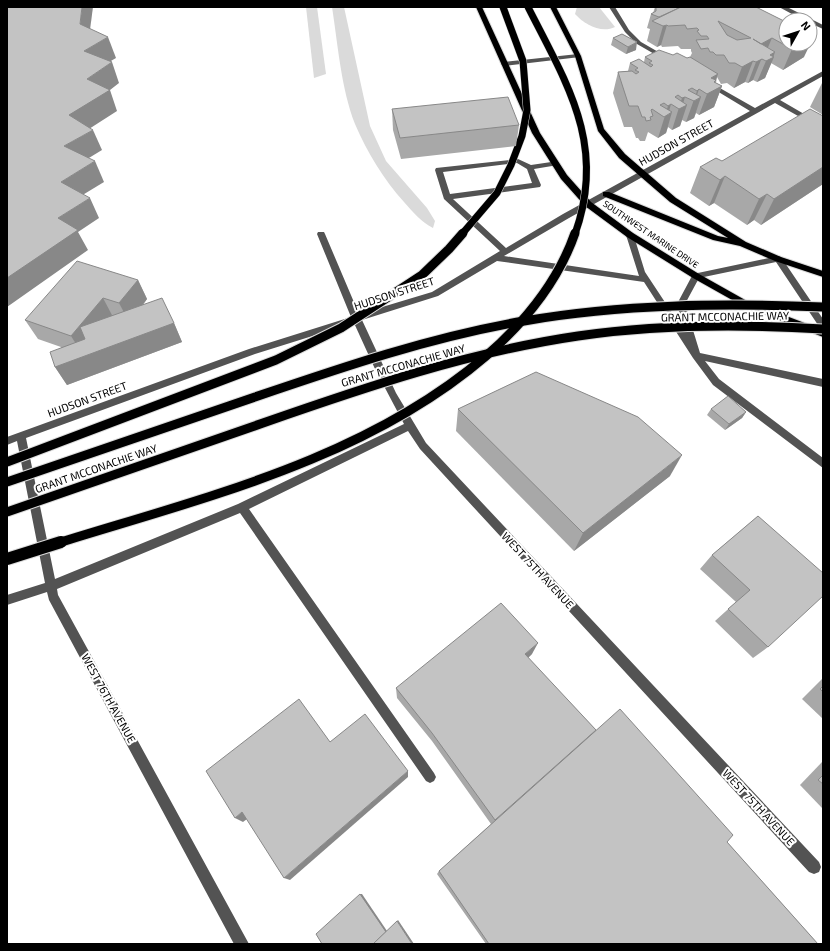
<svg xmlns="http://www.w3.org/2000/svg" width="830" height="951" font-family="'Exo 2',sans-serif">
  <style>
    .green { fill: #dadada }
    .lines { fill: none; stroke-linecap: round; stroke-linejoin: round }
    .major-casing { stroke: #dbdbdb; stroke-width: 2 }
    .minor { fill: #535353; fill-rule: evenodd }
    .major { fill: #000; fill-rule: evenodd }
    .major-bridge-far2-casing { stroke: #dbdbdb; stroke-width: 8; stroke-linecap: butt }
    .major-bridge-far1-casing { stroke: #dbdbdb; stroke-width: 11; stroke-linecap: butt }
    .major-bridge-casing { stroke: #dbdbdb; stroke-width: 14; stroke-linecap: butt }
    .major-bridge-far2 { stroke: #000; stroke-width: 7 }
    .major-bridge-far1 { stroke: #000; stroke-width: 9 }
    .major-bridge { stroke: #000; stroke-width: 12 }
    .wall { fill: #a8a8a8 }
    .shaded-wall { fill: #888 }
    .building { fill: #c3c3c3; stroke: #888; fill-rule: evenodd }
    .labels { text-anchor: middle; dominant-baseline: central; stroke-width: 4; stroke-linejoin: round; paint-order: stroke }
    .far-street-label { font-size: 9px; fill: #000; stroke: #fff }
    .street-label { font-size: 11px; fill: #000; stroke: #fff }
  </style>
  <rect width="100%" height="100%" fill="#fff"/>
  <g class="green">
    <polygon points="306,7 317,7 326,74 314,78"/>
    <path d="M332,7H344L370,126L386,161L427,208L435,221L433,228C421,222 413,212 404,202C384,180 367,152 355,124C341,88 338,45 332,7Z"/>
    <path d="M577,7H599L615,27C601,34 584,24 575,14Z"/>
  </g>
  <g class="lines">
    <g class="major-casing">
      <g id="major">
        <polygon points="476,7 482,7 540,133 567,175 591,202 633,233 699,274 747,301 823,330 823,337 741,305 693,278 627,237 585,206 561,179 532,133"/>
        <polygon points="550,7 556,7 581,56 604,129 625,154 676,198 746,242 781,257 823,271 823,277 775,261 740,246 713,240 603,196 603,192 609,192 718,236 728,238 670,202 619,158 598,131 575,56"/>
      </g>
    </g>
    <g class="minor">
      <polygon points="609,7 615,7 629,30 641,42 667,57 667,59 663,59 637,44 625,32"/>
      <polygon points="779,7 787,7 823,25 823,29 810,23 810,20 803,20"/>
      <polygon points="578,54 580,55 580,57 504,66 501,64 504,62"/>
      <path d="M823,71V76L780,100L823,125V130L775,103L569,218L504,256L639,276L626,235L630,232L633,233L645,272L684,331L677,304L693,274L778,256L781,257L823,319V329L820,328L776,262L699,278L685,304L700,353L823,379V387L705,361L719,379L823,458V468L713,385L693,358L644,282L497,261L438,296L362,320L396,393L426,443L819,862L821,867L819,872L814,874L809,872L420,449L408,431L249,509L434,773L436,777L434,781L430,783L426,781L240,513L57,589L58,595L249,944H234L49,600L47,592L7,605V595L45,583L17,441L7,445V437L249,349L351,317L317,234L318,232H324L325,234L359,314L432,292L500,251L444,199L435,170L436,168L518,159L531,165L558,161V165L534,169L541,185L540,187L453,199L506,248L563,214L750,111L707,85V83H711L755,108ZM517,163L527,169L532,183L450,194L443,172ZM354,323L375,369L404,424L238,504L55,579L26,438L255,354Z"/>
    </g>
    <use href="#major" class="major"/>
    <g class="major-bridge-far2-casing">
      <g id="major-bridge-far2">
        <path d="M528,7C567,84 607,145 575,234"/>
        <polyline points="462,234 497,193 511,165 522,136 527,110 523,61 503,7"/>
      </g>
    </g>
    <g class="major-bridge-far1-casing">
      <g id="major-bridge-far1">
        <polyline points="7,462 276,360 341,328 422,275 449,249 463,233"/>
        <path d="M7,482C90,454 172,425 255,397C343,367 431,337 524,321C622,304 723,303 823,307"/>
        <path d="M7,512C92,482 178,453 263,423C366,387 469,352 578,336C659,324 741,324 823,329"/>
        <path d="M58,543C206,497 366,459 486,356C525,322 558,282 575,233"/>
      </g>
    </g>
    <g class="major-bridge-casing">
      <polyline id="major-bridge" points="7,559 61,542"/>
    </g>
    <use href="#major-bridge-far2" class="major-bridge-far2"/>
    <use href="#major-bridge-far1" class="major-bridge-far1"/>
    <use href="#major-bridge" class="major-bridge"/>
  </g>
  <g class="wall">
    <polygon points="655,7 756,7 804,57 783,70 771,63 765,78 757,82 753,80 748,83 745,82 734,88 727,83 721,84 717,77 716,83 722,86 714,107 699,115 696,113 694,118 686,122 682,120 680,126 672,130 668,127 666,133 658,138 648,132 645,141 640,141 638,138 636,138 632,127 624,127 613,93 618,72 628,71 630,63 644,62 645,57 673,55 687,58 690,57 692,53 691,51 691,49 681,49 678,46 662,47 661,45 657,47 647,41 650,29 647,28 651,14 653,13"/>
    <polygon points="613,38 636,50 626,54 611,45"/>
    <polygon points="823,81 823,115 810,107"/>
    <polygon points="392,109 519,125 516,146 401,159 393,130"/>
    <polygon points="823,116 823,184 761,225 754,220 747,225 714,203 709,206 690,193 700,167 722,161"/>
    <polygon points="138,280 147,299 143,305 174,323 182,342 67,385 55,367 61,347 38,339 25,320"/>
    <polygon points="458,409 670,476 574,551 456,431"/>
    <polygon points="711,409 746,412 742,418 725,430 707,415"/>
    <polygon points="758,516 768,647 753,658 715,621 736,602 700,569 712,555"/>
    <polygon points="532,654 528,658 596,730 727,842 818,944 486,944 437,874 439,871 491,824 432,741 397,698 396,688"/>
    <polygon points="823,678 823,719 802,699"/>
    <polygon points="823,761 823,809 800,785"/>
  </g>
  <g class="shaded-wall">
    <polygon points="82,7 93,7 88,45 80,24"/>
    <polygon points="667,25 661,45 657,47 663,26"/>
    <polygon points="814,36 804,57 783,70 792,49 800,44 810,44 810,38"/>
    <polygon points="108,37 116,58 92,72 84,51"/>
    <polygon points="772,38 763,59 761,60 753,80 748,83 756,62 761,44"/>
    <polygon points="637,42 636,50 626,54 628,47"/>
    <polygon points="775,52 773,58 774,57 765,78 757,82 766,61 770,55"/>
    <polygon points="753,61 745,82 734,88 742,67"/>
    <polygon points="112,62 119,83 110,90 117,111 78,136 69,115 87,79"/>
    <polygon points="718,74 712,91 722,86 714,107 699,115 707,94 711,78"/>
    <polygon points="699,89 695,101 701,97 694,118 686,122 697,91"/>
    <polygon points="685,97 682,107 687,105 680,126 672,130 682,98"/>
    <polygon points="671,104 668,115 672,112 666,133 658,138 668,106"/>
    <polygon points="93,130 102,150 74,167 64,146"/>
    <polygon points="95,161 104,182 71,202 61,182"/>
    <polygon points="823,167 823,184 761,225 774,199"/>
    <polygon points="725,176 714,203 709,206 720,180"/>
    <polygon points="767,194 754,220 747,225 759,199"/>
    <polygon points="90,198 99,218 78,232 88,250 7,307 7,278 58,218"/>
    <polygon points="138,280 147,299 129,322 119,303"/>
    <polygon points="103,298 113,317 83,355 71,336"/>
    <polygon points="174,323 182,342 67,385 55,367"/>
    <polygon points="746,412 742,418 725,430 729,424"/>
    <polygon points="682,455 670,476 574,551 583,533"/>
    <polygon points="538,643 532,654 520,665 525,654"/>
    <polygon points="408,771 408,777 290,880 284,878"/>
    <polygon points="242,812 251,816 243,822 235,818"/>
    <polygon points="360,894 362,894 387,931 373,944"/>
    <polygon points="398,920 414,944 412,944 397,921"/>
  </g>
  <g class="building">
    <polygon points="7,7 82,7 80,24 108,37 84,51 112,62 87,79 110,90 69,115 93,130 64,146 95,161 61,182 90,198 58,218 78,230 7,278"/>
    <polygon points="656,7 681,7 659,17 651,14 656,11"/>
    <path d="M681,7H756L786,22V44H800L792,49L772,38L761,44L753,39L775,52L770,55L774,57L766,61L762,59L756,62L753,61L742,67L735,63H729L724,55H716L713,52H710L708,48L701,49L696,40L709,39L707,36H701L697,31L699,30L697,28L687,29L685,25L668,26L667,25L663,26L652,21ZM718,21L751,38L737,40L727,35Z"/>
    <polygon points="622,34 637,42 628,47 613,38"/>
    <polygon points="810,35 814,36 810,38"/>
    <polygon points="659,50 673,55 677,53 687,58 690,57 718,74 711,78 716,80 714,82 722,86 707,94 699,89 697,91 692,88 688,90 701,97 694,101 685,97 682,98 678,95 675,97 687,105 679,109 671,104 668,106 664,103 660,105 672,112 664,117 652,109 651,110 653,116 650,117 651,120 646,121 645,117 642,117 638,106 629,106 618,72 632,71 636,74 639,72 635,70 638,68 630,63 639,59 651,67 653,65 649,63 652,61 645,57"/>
    <polygon points="508,97 519,125 400,138 392,109"/>
    <polygon points="810,109 823,116 823,167 774,199 767,194 759,199 725,176 720,180 700,167 716,158 722,161"/>
    <polygon points="77,261 138,280 119,303 103,298 71,336 25,320"/>
    <polygon points="162,298 174,323 55,367 50,352 85,339 80,327"/>
    <polygon points="536,372 638,417 682,455 583,533 458,409"/>
    <polygon points="728,396 746,412 729,424 711,409"/>
    <polygon points="758,516 823,573 823,596 768,647 728,609 750,590 712,555"/>
    <polygon points="501,603 538,643 525,654 596,730 495,820 432,733 396,688"/>
    <polygon points="823,686 823,692 820,689"/>
    <polygon points="299,699 330,742 365,714 408,771 284,878 242,812 235,818 206,771"/>
    <polygon points="620,709 733,835 727,842 818,944 489,944 439,871"/>
    <polygon points="823,775 823,784 818,780"/>
    <polygon points="360,894 386,932 373,944 322,944 316,934"/>
    <polygon points="397,921 412,944 373,944"/>
  </g>
  <g class="labels">
    <g class="far-street-label">
      <text transform="translate(651 234) rotate(34)">SOUTHWEST MARINE DRIVE</text>
    </g>
    <g class="street-label">
      <text transform="translate(676 142) rotate(-29)">HUDSON STREET</text>
      <text transform="translate(394 293) rotate(-18)">HUDSON STREET</text>
      <text transform="translate(725 316) rotate(-1)">GRANT MCCONACHIE WAY</text>
      <text transform="translate(403 365) rotate(-16)">GRANT MCCONACHIE WAY</text>
      <text transform="translate(87 399) rotate(-20)">HUDSON STREET</text>
      <text transform="translate(96 468) rotate(-19)">GRANT MCCONACHIE WAY</text>
      <text transform="translate(538 570) rotate(47)">WEST 75TH AVENUE</text>
      <text transform="translate(109 698) rotate(61)">WEST 76TH AVENUE</text>
      <text transform="translate(759 807) rotate(47)">WEST 75TH AVENUE</text>
    </g>
  </g>
  <rect width="830" height="951" fill="none" stroke="#000000" stroke-width="16"/>
  <g transform="translate(798 32) rotate(51)"><circle r="19" fill="#ffffff" stroke="#999999"/>
  <path d="M0-3L7 15L0 10L-7 15Z" fill="#000000"/>
  <text y="-6" font-size="11" font-weight="bold" text-anchor="middle" fill="#000000">N</text>
  </g>
</svg>
